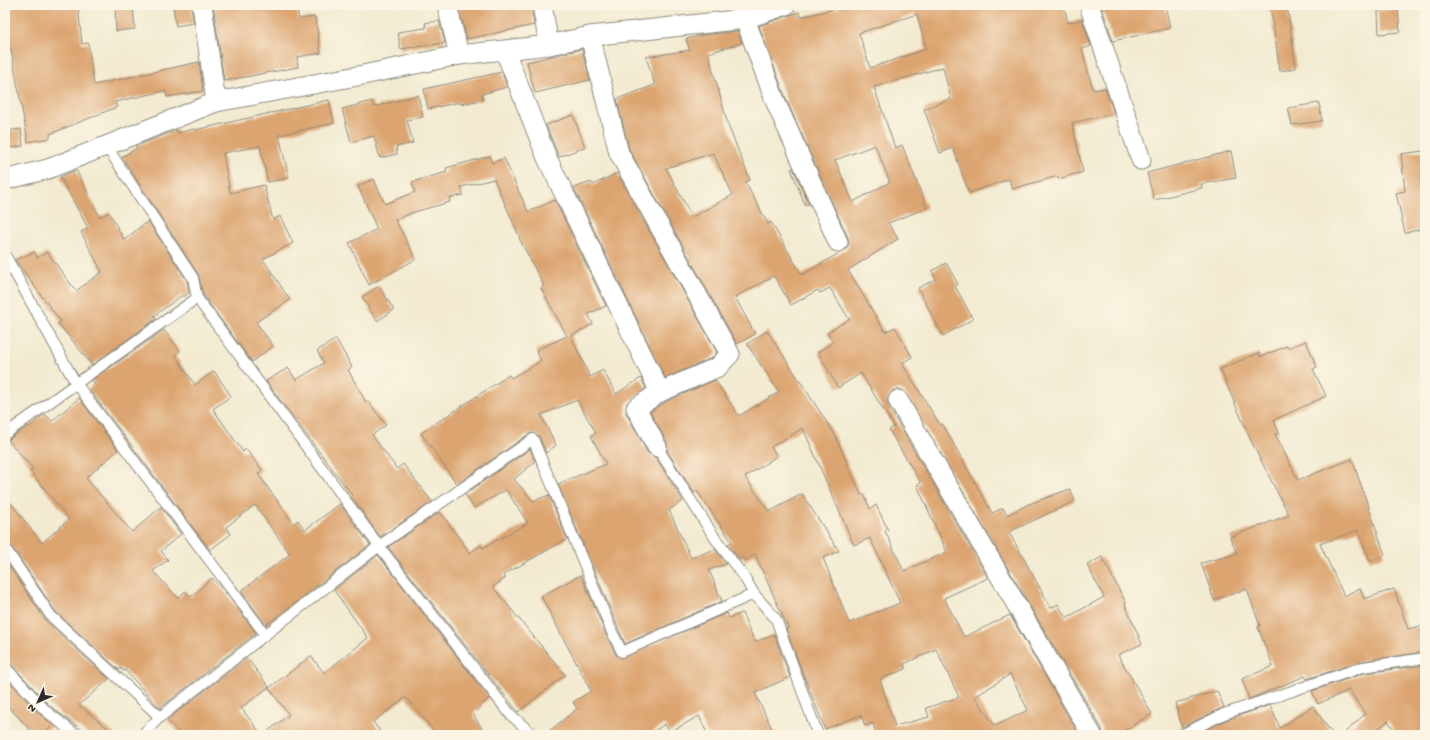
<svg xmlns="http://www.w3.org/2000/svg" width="1430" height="740" font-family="'Gochi Hand',sans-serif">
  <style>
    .building { fill: #dca46f; fill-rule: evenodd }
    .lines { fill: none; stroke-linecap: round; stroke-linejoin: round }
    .service-casing { stroke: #8e8b7e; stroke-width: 12 }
    .minor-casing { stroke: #8e8b7e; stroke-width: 21 }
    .service { stroke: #fff; stroke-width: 10 }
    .minor { stroke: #fff; stroke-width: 19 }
  </style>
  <rect width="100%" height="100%" fill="#fcf5e5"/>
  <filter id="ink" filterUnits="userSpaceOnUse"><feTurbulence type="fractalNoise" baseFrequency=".025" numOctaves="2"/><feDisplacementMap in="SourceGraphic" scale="8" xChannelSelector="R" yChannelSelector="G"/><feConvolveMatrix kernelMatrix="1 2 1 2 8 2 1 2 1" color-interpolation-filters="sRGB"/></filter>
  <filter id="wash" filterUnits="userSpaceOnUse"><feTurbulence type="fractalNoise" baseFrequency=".012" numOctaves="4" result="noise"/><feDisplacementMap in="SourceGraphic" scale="16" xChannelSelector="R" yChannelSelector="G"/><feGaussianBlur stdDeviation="0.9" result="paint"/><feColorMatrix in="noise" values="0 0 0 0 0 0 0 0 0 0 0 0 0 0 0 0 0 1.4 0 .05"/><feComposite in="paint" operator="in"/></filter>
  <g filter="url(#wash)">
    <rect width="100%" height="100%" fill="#f2ebd1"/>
    <g id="blocks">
      <g class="building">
        <polygon points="5,5 78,5 82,44 88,43 94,85 199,62 203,91 167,97 165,91 115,102 117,107 50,134 50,138 28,142 11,49 5,50"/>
        <polygon points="115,5 133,5 135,29 116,31"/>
        <polygon points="173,5 191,5 194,23 176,26"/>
        <polygon points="213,5 296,5 299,19 315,17 321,53 297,57 298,67 224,81"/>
        <polygon points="458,5 531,5 534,25 467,39"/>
        <path d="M838,5H1064L1068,23L1082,19L1091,46L1082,49L1093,90L1105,88L1114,113L1072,123L1083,172L1058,179V176L1012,189L1009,179L969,193L953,148L940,153L924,109L951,99L943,67L874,87L895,148L902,145L927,208L888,223L898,239L848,270L885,332L895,327L912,357L902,363L940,425H943L992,513L1003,508L1007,515L1029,504L1070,489L1075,501L1009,532L1051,608L1058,604L1066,618L1104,597L1087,565L1102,557L1126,603L1125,604L1142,644L1118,655L1152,714L1117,735H1103L1102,729L904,391L898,389L892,391L887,400L888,406L988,578L944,598L964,637L1010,615L1079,735H876L873,723L865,726L861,715L825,729L802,671L786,629L788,628L755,554L745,561L743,557L739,559L728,544L732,542L697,491L694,493L667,451V442L650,412L665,402L715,380L739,416L779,392L747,344L767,331L834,433L861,495L864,494L870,509L876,505L888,530L885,531L904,571L947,552L917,485L921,483L889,430L894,427L861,373L838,388L818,352L833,342L827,333L849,319L830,288L820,293L818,290L791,305L774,276L735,297L755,334L737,344L629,149L617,99L655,85L646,57L690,50L686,39L702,35L738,31L742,43L708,53L728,125L750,180L745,182L768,224L771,222L802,275L846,249L849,244L848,238L786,99L759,26L799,12L800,17L839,8ZM917,14L926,49L870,68L859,33ZM875,145L890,182L853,202L835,160ZM713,153L733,195L692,217L666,168ZM803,428L854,545L870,538L900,603L849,623L823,558L839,551L802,494L769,512L745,477L777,456L771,447ZM936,649L959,697L926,708L929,717L895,726L880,679L906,669L904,664ZM1010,674L1028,710L995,726L975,697Z"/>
        <polygon points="1101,5 1165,5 1170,28 1113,41"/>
        <polygon points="1270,5 1287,5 1296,68 1280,71"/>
        <polygon points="1398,9 1400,32 1379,34 1378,11"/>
        <polygon points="439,21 445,43 400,49 398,32 426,28 425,23"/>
        <polygon points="582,49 590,80 535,93 527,62"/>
        <polygon points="502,72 507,87 482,94 483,100 460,104 460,102 428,109 424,89"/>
        <polygon points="418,95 423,117 407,120 413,143 396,147 397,154 380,158 374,136 351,142 342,109 372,101 374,107"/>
        <polygon points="329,100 334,123 279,135 289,178 268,182 260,146 223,153 230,193 264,185 273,220 280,216 293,243 263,259 290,300 256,322 273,346 252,362 203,295 198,274 122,157 137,148 136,146 177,130 178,133 194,129 195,130"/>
        <polygon points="1319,103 1322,121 1292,125 1288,108"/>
        <polygon points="573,115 585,147 559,157 546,125"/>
        <polygon points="21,129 23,146 5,149 5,131"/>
        <polygon points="1231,151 1236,178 1201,184 1202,188 1154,200 1147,173"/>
        <polygon points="1423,151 1425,171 1425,228 1405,233 1396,193 1405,191 1401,154"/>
        <polygon points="490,156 492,163 504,158 528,212 555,200 606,306 588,314 593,324 571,336 590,377 603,370 616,394 641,378 646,388 627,403 626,413 647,452 656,458 683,501 669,510 691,558 715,549 726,564 709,570 722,601 625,644 558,484 606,464 591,436 596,433 577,400 541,415 556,445 546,453 539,436 533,433 530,433 457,484 421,433 509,375 511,378 541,361 536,350 567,336 541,288 544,286 519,238 520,238 494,179 461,187 463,195 449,198 450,202 414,212 395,220 416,259 369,285 349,243 377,229 358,186 374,179 385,204 415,192 412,182 447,172 446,168"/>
        <polygon points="793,168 809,204 805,205 791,169"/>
        <polygon points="76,170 100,217 109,212 124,240 148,221 187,281 189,293 183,297 182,295 154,316 156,319 92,365 58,323 61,322 15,260 35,252 37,258 47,252 76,291 102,272 81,232 88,228 60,177"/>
        <polygon points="617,173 717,352 712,358 665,378 574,188 591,182 593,185"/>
        <polygon points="946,263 958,284 955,286 973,319 943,336 918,288 936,279 932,271"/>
        <polygon points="379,286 394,310 377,321 362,297"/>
        <polygon points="164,330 180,351 175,355 195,385 214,371 231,396 213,409 243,452 246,449 262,470 258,474 294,524 298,520 305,530 340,504 370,545 266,625 241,591 290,554 255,505 226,527 231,534 210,550 89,389 95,384 92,380"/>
        <polygon points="336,339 352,367 348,370 366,402 368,401 386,425 372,435 397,469 403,464 432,502 380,537 351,496 352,495 266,381 288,368 296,380 324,363 317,351"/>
        <polygon points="1306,341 1317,367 1313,369 1326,396 1274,420 1279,433 1275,434 1298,480 1352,459 1385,555 1370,561 1358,530 1320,544 1344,596 1360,588 1364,599 1394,589 1408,629 1425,625 1425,652 1362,661 1307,679 1305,676 1249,699 1242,679 1273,666 1258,627 1260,626 1247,589 1214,600 1201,563 1237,554 1230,537 1289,515 1252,443 1220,369 1259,353 1260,357 1287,346 1288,348"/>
        <polygon points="79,398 118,450 86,478 132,532 161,507 181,534 161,551 168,560 153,571 178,598 185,591 191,597 212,578 225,592 256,633 160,708 125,670 123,671 121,668 119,670 56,612 10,544 5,542 5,496 42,543 69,519 30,471 33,469 8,440 28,426 29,427 45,414 52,421"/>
        <polygon points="530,449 535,462 514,479 533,501 549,495 567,539 503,575 506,578 493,587 565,675 518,712 388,547 440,512 470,553 481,545 483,548 528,523 506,490 474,508 465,494"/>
        <polygon points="378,555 489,698 473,714 486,735 437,735 406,697 373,722 383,735 263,735 289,715 269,688 311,656 324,673 368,638 334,590"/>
        <polygon points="5,560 46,621 109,679 79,705 116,735 89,735 50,706 10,663 5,661"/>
        <polygon points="581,575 606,635 616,655 621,658 727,613 729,618 742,613 755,642 774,634 790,677 755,693 775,735 708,735 699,716 670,732 665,724 648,735 544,735 577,709 573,702 591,691 541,596"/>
        <polygon points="247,658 269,687 241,708 262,735 181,735 167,720"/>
        <polygon points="1425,665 1425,730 1417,735 1398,735 1388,721 1370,735 1342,735 1365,714 1349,690 1318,704 1312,691 1365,673"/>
        <polygon points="5,677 41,715 53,725 43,735 35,735 5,703"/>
        <polygon points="1217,691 1224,707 1182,727 1175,703"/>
        <polygon points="1270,705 1280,728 1313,706 1333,735 1196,735 1226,720"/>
      </g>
    </g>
  </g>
  <g filter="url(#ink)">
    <use href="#blocks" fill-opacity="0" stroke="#8e8b7e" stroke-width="1"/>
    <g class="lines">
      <g class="service-casing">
        <g id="service">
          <polyline points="107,147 193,278 197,298 379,546 510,714 533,735"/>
          <polyline points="5,255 75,382 265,634"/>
          <polyline points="5,434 197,298"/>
          <polyline points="657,447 715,538 746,580 754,594 776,619 818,735"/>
          <polyline points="5,548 51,616 160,717"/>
          <polyline points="5,667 46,711 76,735"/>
          <polyline points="142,735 160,717 379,546 533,439 612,632 622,652 754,594"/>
          <polyline points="1181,735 1224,714 1363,667 1425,658"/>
        </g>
      </g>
      <g class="minor-casing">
        <g id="minor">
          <polyline points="202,5 216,102"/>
          <polyline points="447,5 459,55"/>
          <polyline points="542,5 549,45"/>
          <polyline points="1089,5 1141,160"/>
          <polyline points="745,19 776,103 838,242"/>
          <polyline points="590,36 619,153 730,354 718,367 660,392 636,408 657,447"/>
          <polyline points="505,51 547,158 660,392"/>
          <polyline points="5,180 48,169 216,102 363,75 459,55 549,45 590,36 745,19 786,5"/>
          <polyline points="898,400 1092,735"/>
        </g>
      </g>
      <use href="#service" class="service"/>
      <use href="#minor" class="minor"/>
    </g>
  </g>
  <rect width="1430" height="740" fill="none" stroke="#fcf5e5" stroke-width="20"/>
  <g transform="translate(38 702) rotate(225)" stroke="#fcf5e5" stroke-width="3" paint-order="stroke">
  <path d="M0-3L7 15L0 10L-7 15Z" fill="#2b2b2b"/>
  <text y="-6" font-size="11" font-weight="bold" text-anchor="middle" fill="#2b2b2b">N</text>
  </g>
</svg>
